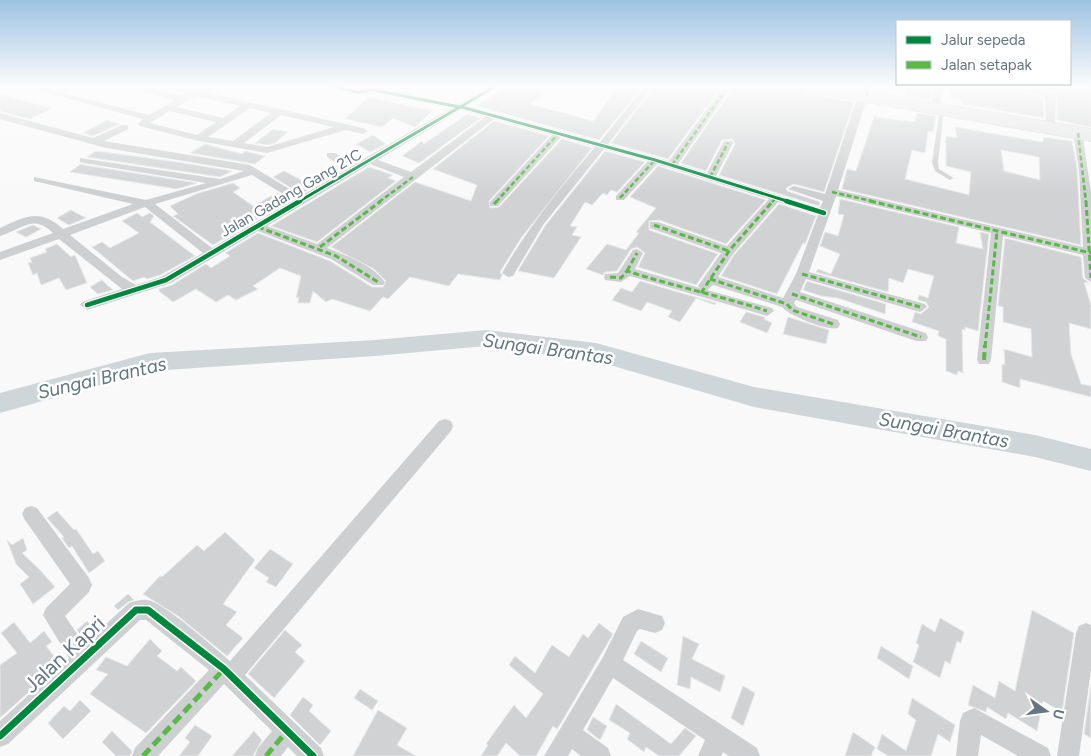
<svg xmlns="http://www.w3.org/2000/svg" width="1091" height="756" font-family="Figtree,sans-serif">
  <style>
    .lines { fill: none; stroke-linecap: round; stroke-linejoin: round }
    .river { fill: #ced6d9; fill-rule: evenodd }
    .building { fill: #d0d2d3; stroke: #e8e8e8; fill-rule: evenodd }
    .highway-casing { stroke: #d5d6d6; stroke-width: 2 }
    .lane { fill: #cecfd0; fill-rule: evenodd }
    .street { fill: #cecfd0; fill-rule: evenodd }
    .highway { fill: #e1e2e2; fill-rule: evenodd }
    .quiet-far3 { stroke: #58b947; stroke-width: 2.5; stroke-dasharray: 5 2.5; stroke-linecap: butt }
    .quiet-far2 { stroke: #58b947; stroke-width: 3; stroke-dasharray: 6 3; stroke-linecap: butt }
    .quiet-far1 { stroke: #58b947; stroke-width: 4; stroke-dasharray: 8 4; stroke-linecap: butt }
    .quiet { stroke: #58b947; stroke-width: 5; stroke-dasharray: 10 5; stroke-linecap: butt }
    .cycleway-far2-casing { stroke: #fff; stroke-width: 5 }
    .cycleway-far1-casing { stroke: #fff; stroke-width: 7 }
    .cycleway-casing { stroke: #fff; stroke-width: 10 }
    .cycleway-far2 { stroke: #00873e; stroke-width: 3 }
    .cycleway-far1 { stroke: #00873e; stroke-width: 4.5 }
    .cycleway { stroke: #00873e; stroke-width: 7 }
    .labels { text-anchor: middle; dominant-baseline: central; stroke-width: 5; stroke-linejoin: round; paint-order: stroke }
    .far-street-label { font-size: 15px; fill: #657683; stroke: #fff }
    .water-label { font-size: 19px; font-style: italic; fill: #60757c; stroke: #fff }
    .near-street-label { font-size: 21px; fill: #657683; stroke: #fff }
  </style>
  <rect width="100%" height="100%" fill="#f9f9f9"/>
  <g class="lines">
    <polygon class="river" points="486,330 596,343 754,387 1035,435 1091,449 1091,471 1035,457 754,407 596,361 486,346 375,356 150,371 0,413 0,393 150,353 375,340"/>
  </g>
  <g class="building">
    <polygon points="505,87 552,87 530,104 593,121 618,87 642,87 599,140 477,106"/>
    <polygon points="655,87 721,87 668,159 611,143"/>
    <polygon points="734,87 762,87 791,92 792,87 800,87 804,93 854,102 824,192 794,184 786,188 787,191 820,202 819,206 719,175 735,144 732,139 722,140 706,171 681,163"/>
    <polygon points="907,87 932,87 930,100 905,96"/>
    <polygon points="950,87 1002,87 1043,98 1044,118 962,104 963,100 951,98"/>
    <polygon points="1030,87 1060,87 1075,90 1076,87 1091,87 1091,127 1057,120 1057,93"/>
    <polygon points="0,94 24,101 52,108 30,119 0,111"/>
    <polygon points="369,97 413,107 433,110 415,127 393,118 382,127 345,119"/>
    <path d="M917,113L936,116L933,132L928,131L925,153L912,150L905,179L969,195L971,172L946,166V136L957,138L955,127L1043,142L1044,137L1072,141L1077,168L1081,245L842,189L847,169L856,171L874,117L915,122ZM1001,150L1039,157L1040,180L1004,171Z"/>
    <polygon points="467,114 481,118 419,163 402,156 422,141 424,144"/>
    <polygon points="107,120 120,124 93,136 83,133"/>
    <polygon points="494,121 549,136 489,201 490,208 499,207 562,139 592,148 521,238 500,272 502,275 500,280 458,274 449,286 410,277 388,299 383,297 370,311 332,299 326,302 313,291 310,303 298,303 299,297 296,298 301,276 280,268 253,286 258,289 236,300 228,295 216,302 196,289 173,302 159,291 159,289 172,285 206,264 211,268 230,256 225,253 258,233 330,261 372,287 383,287 386,281 374,269 331,247 415,182 471,201 477,185 433,169"/>
    <polygon points="273,129 288,132 275,143 267,145 255,143"/>
    <polygon points="373,135 386,144 370,152 356,144"/>
    <polygon points="205,144 242,154 245,151 265,156 255,164 190,153"/>
    <polygon points="96,151 177,162 232,171 220,177 87,157"/>
    <polygon points="605,151 645,162 617,192 611,190 607,195 603,193 592,205 585,202 570,226 577,227 572,235 581,237 554,278 518,271 545,226"/>
    <polygon points="81,164 84,165 197,183 177,189 70,172"/>
    <polygon points="658,166 766,200 726,244 659,220 649,221 649,230 718,254 696,285 638,267 645,253 637,247 631,249 617,271 605,272 603,275 586,269 607,244 626,250 639,233 636,232 656,208 630,197"/>
    <polygon points="369,167 393,175 388,178 396,181 317,242 271,226"/>
    <polygon points="284,171 301,180 305,178 309,180 324,171 333,175 301,194 273,177"/>
    <polygon points="233,183 240,188 233,192 253,206 277,193 289,200 213,245 173,216 178,214 170,206 196,194"/>
    <polygon points="840,199 959,227 956,243 983,249 980,232 989,234 978,331 965,327 965,330 962,329 963,373 958,371 957,375 946,371 946,339 938,336 939,331 912,322 915,312 921,314 929,307 926,302 918,300 919,295 928,298 934,276 908,269 903,283 889,278 888,292 816,272 818,269 831,274 840,254 820,246 825,232 838,236 844,215 838,214"/>
    <polygon points="779,204 816,216 805,244 803,243 777,294 721,276 734,255"/>
    <polygon points="71,210 86,218 69,225 57,218"/>
    <polygon points="137,213 142,217 150,213 154,216 150,222 195,256 160,275 147,279 144,277 133,281 92,247 102,242 110,248 139,233 122,221"/>
    <polygon points="33,225 41,229 26,237 16,232"/>
    <polygon points="1005,238 1081,257 1083,278 1089,283 1084,282 1091,305 1091,329 1069,323 1071,354 1081,384 1091,386 1091,397 1020,379 1020,388 1002,382 1002,364 1005,365 1004,349 1032,357 1031,329 1003,322 1003,307 998,306"/>
    <polygon points="57,244 71,257 75,255 87,283 66,290 59,278 41,285 37,273 33,275 28,263 32,262 30,258 47,252 45,249"/>
    <polygon points="102,280 108,286 113,290 98,294 90,287"/>
    <polygon points="640,281 716,303 715,305 696,298 680,322 668,317 672,311 647,302 641,311 612,300 621,288 632,292"/>
    <polygon points="807,281 886,304 885,314 838,298 821,296 803,290"/>
    <polygon points="746,312 765,317 764,319 772,323 767,333 740,322"/>
    <polygon points="788,317 829,330 826,344 783,334"/>
    <polygon points="57,511 74,530 76,529 93,554 98,551 105,561 89,573 72,546 69,548 62,538 64,537 47,518"/>
    <polygon points="225,532 255,560 223,604 237,612 226,625 243,638 227,656 178,616 143,594 160,576 162,577 197,545 204,551"/>
    <polygon points="23,538 27,550 22,553 40,570 55,587 33,604 20,584 29,577 16,564 7,540 12,545"/>
    <polygon points="270,549 293,564 276,587 266,582 269,578 254,568"/>
    <polygon points="128,594 134,600 128,602 118,610 114,606"/>
    <polygon points="1032,610 1074,633 1062,712 1043,701 1037,731 1008,713 1006,719 987,707 986,712 968,705 973,685 995,698 999,681 1015,691"/>
    <polygon points="940,618 964,632 961,643 957,641 950,664 945,661 940,678 913,662 919,645 916,643 922,624 935,632"/>
    <polygon points="87,621 94,628 82,638 77,630"/>
    <polygon points="14,622 30,643 44,631 52,642 46,646 60,664 0,718 0,665 17,653 1,633"/>
    <polygon points="599,623 613,634 561,723 557,729 553,726 536,756 520,756 506,743 497,756 481,756 488,745 486,744 514,705 526,718 543,694 509,665 515,656 535,673 552,645 569,657 583,634 588,638"/>
    <polygon points="285,630 302,645 295,652 305,661 274,698 248,674"/>
    <polygon points="683,636 699,644 692,659 725,676 720,692 691,677 690,689 677,685"/>
    <polygon points="150,639 162,651 157,656 177,671 181,667 196,681 146,733 90,694 108,674 96,670 106,657 127,666"/>
    <polygon points="641,641 668,658 661,672 634,654"/>
    <polygon points="881,646 913,666 909,679 877,658"/>
    <polygon points="1091,684 1091,738 1084,734"/>
    <polygon points="743,686 755,693 743,726 731,718"/>
    <polygon points="360,689 378,701 372,710 354,698"/>
    <polygon points="303,697 313,705 309,711 331,731 320,745 290,715"/>
    <polygon points="912,698 955,725 950,742 938,734 931,756 888,756 877,749 882,734 906,751 916,720 908,714"/>
    <polygon points="80,700 91,711 63,739 48,723 64,706 70,711"/>
    <polygon points="616,704 671,744 685,728 696,736 679,756 659,756 646,747 644,752 627,739 630,733 609,720"/>
    <polygon points="378,710 407,728 397,745 416,756 353,756"/>
    <polygon points="593,717 607,726 600,740 587,730"/>
    <polygon points="195,725 212,736 198,756 179,756 190,742 185,738"/>
    <polygon points="112,731 132,751 130,756 116,756 102,742"/>
    <polygon points="254,731 262,740 253,756 232,756"/>
    <polygon points="853,732 875,747 871,756 845,756"/>
  </g>
  <g class="lines">
    <g class="highway-casing">
      <polygon id="highway" points="802,87 839,87 1091,129 1091,141 810,92 804,91"/>
    </g>
    <polygon class="lane" points="940,108 944,109 938,162 939,169 952,177 953,178 950,180 935,171 932,162"/>
    <g class="street">
      <path d="M25,87H40L149,115L175,100L129,87H144L182,96L186,93L174,89L182,87L363,128L368,131L363,134L346,130L267,153L199,141L140,126L138,124L143,119ZM196,96L240,106L223,118L176,107ZM250,108L271,113L233,141L208,137ZM169,111L216,122L197,135L150,123ZM281,115L334,127L267,147L244,143Z"/>
      <path d="M331,87L357,89L373,87L458,104L488,87H498L468,106L600,142L644,87H653L608,144L669,161L723,87H732L678,164L707,173L724,141H732L733,143L716,176L820,208L823,201L788,189L794,186L825,194L858,95L863,92L868,95L838,190L1083,247L1079,170L1073,133L1082,131L1091,192V282L1085,278L1083,255L1003,236L991,360L989,364H979L977,360L991,233L836,196L809,272L925,304L927,307L920,312L806,279L800,292L926,333L928,337L926,341H916L796,300L794,303L797,307L838,320L840,324L838,328C827,331 789,316 782,307L713,285L707,290L772,308L774,311L767,316L630,276L621,282L605,280L604,277L605,274L618,273L633,250L637,249L643,253L635,269L700,288L698,286L721,253L650,228V222H658L727,246L769,199L657,164L624,200H616V196L648,161L604,149L543,225L513,276L508,277L502,273C528,227 561,187 595,147L561,137L498,206H490V202L552,135L494,119L327,248C345,255 373,265 385,282L383,285H373L331,259L258,231L171,283L87,310L80,305L82,302L122,289L59,239L0,260V252L53,233C32,213 22,230 0,236V228C26,216 40,208 63,229L133,204L34,181V177L146,200L206,183L84,163L80,162V158L220,179L244,171L106,148L0,119V113L93,138L122,125H128V129L104,141L250,165L301,196L347,169L327,157V153H335L355,164L451,108L373,93L357,95ZM461,110L485,117L411,172L378,160ZM370,164L404,177L317,244L267,226ZM252,175L293,200L212,248L155,204ZM778,202L818,215L796,274L783,298L718,277L733,254ZM145,207L203,253L161,277L136,285L122,277L70,235Z"/>
      <polygon points="934,87 943,87 940,108 935,111 930,108"/>
      <polygon points="1004,87 1021,87 1056,94 1055,130 1046,128 1045,97"/>
      <path d="M445,419L451,421L453,426L451,431L245,675L321,748L324,756H297L288,747L281,756H255L258,748L272,731L224,684L158,756H132L135,748L209,670L146,620H140L8,744L0,747V721L69,658L43,615L46,608L70,584L25,520L22,514L25,508L31,506L37,508L89,578L92,585L89,592L65,616L84,644L129,603C135,601 142,599 148,600C164,603 215,648 230,661L439,421Z"/>
      <polygon points="638,609 662,616 665,623 662,630 655,633 640,629 637,631 623,660 757,748 760,756 729,756 723,752 721,756 698,756 705,740 613,678 583,730 608,748 611,756 581,756 572,749 568,756 544,756 603,657 623,617"/>
      <polygon points="1086,623 1091,625 1091,670 1079,756 1057,756 1076,633 1079,626"/>
      <polygon points="974,708 1048,748 1051,756 1018,756 981,735 978,756 956,756 960,721 963,713"/>
    </g>
    <use href="#highway" class="highway"/>
    <g class="quiet-far3">
      <polyline points="867,96 869,87"/>
      <polyline points="1078,133 1086,202"/>
      <polyline points="672,165 728,87"/>
      <polyline points="710,177 728,143"/>
      <polyline points="832,192 876,202"/>
      <polyline points="620,198 655,160"/>
      <polyline points="379,202 413,177"/>
      <polyline points="496,202 559,133"/>
      <polyline points="772,202 776,198"/>
    </g>
    <g class="quiet-far2">
      <polyline points="870,201 1091,253"/>
      <polyline points="1086,201 1091,278"/>
      <polyline points="494,204 497,201"/>
      <polyline points="654,225 729,251"/>
      <polyline points="258,227 336,256 378,282"/>
      <polyline points="320,247 381,201"/>
      <polyline points="627,271 637,253"/>
      <polyline points="802,274 920,307"/>
      <path d="M610,277L621,278L627,271C673,286 721,296 767,311"/>
      <polyline points="710,279 787,304 792,310 833,324"/>
      <polyline points="701,293 729,251 773,201"/>
      <polyline points="792,294 921,337"/>
      <polyline points="985,347 997,232"/>
    </g>
    <polyline class="quiet-far1" points="984,360 985,345"/>
    <g class="quiet">
      <polyline points="143,756 224,669"/>
      <polyline points="266,756 287,731"/>
    </g>
    <g class="cycleway-far2-casing">
      <g id="cycleway-far2">
        <polyline points="335,87 357,92 373,90 465,108 655,160 790,202"/>
        <polyline points="298,202 494,87"/>
      </g>
    </g>
    <g class="cycleway-far1-casing">
      <g id="cycleway-far1">
        <polyline points="786,201 824,213"/>
        <polyline points="87,305 166,280 300,201"/>
      </g>
    </g>
    <g class="cycleway-casing">
      <polyline id="cycleway" points="0,736 136,610 148,610 224,669 313,756"/>
    </g>
    <use href="#cycleway-far2" class="cycleway-far2"/>
    <use href="#cycleway-far1" class="cycleway-far1"/>
    <use href="#cycleway" class="cycleway"/>
  </g>
  <linearGradient id="sky" x2="0" y2="1"><stop stop-color="#9dc2e2"/><stop offset="0.45" stop-color="#fcfcfc"/><stop offset="1" stop-color="#fcfcfc" stop-opacity="0"/></linearGradient>
  <rect width="1091" height="193" fill="url(#sky)"/>
  <g class="labels">
    <g class="far-street-label">
      <text transform="translate(291 193) rotate(-30)">Jalan Gadang Gang 21C</text>
    </g>
    <g class="water-label">
      <text transform="translate(548 349) rotate(8)">Sungai Brantas</text>
      <text transform="translate(102 378) rotate(-13)">Sungai Brantas</text>
      <text transform="translate(944 430) rotate(10)">Sungai Brantas</text>
    </g>
    <g class="near-street-label">
      <text transform="translate(64 654) rotate(-43)">Jalan Kapri</text>
    </g>
  </g>
  <rect x="896" y="20" width="175" height="65" fill="#ffffff" stroke="#c1c8cd"/>
  <rect x="906" y="36" width="25" height="8" fill="#00873e" stroke="#c1c8cd"/>
  <text x="941" y="45" font-size="15" fill="#657683">Jalur sepeda</text>
  <rect x="906" y="61" width="25" height="8" fill="#58b947" stroke="#c1c8cd"/>
  <text x="941" y="70" font-size="15" fill="#657683">Jalan setapak</text>
  <g transform="translate(1046 711) rotate(104)" stroke="#ffffff" stroke-width="4" paint-order="stroke">
  <path d="M0-4L9 19L0 12L-9 19Z" fill="#657683"/>
  <text y="-8" font-size="14" font-weight="bold" text-anchor="middle" fill="#657683">U</text>
  </g>
</svg>
